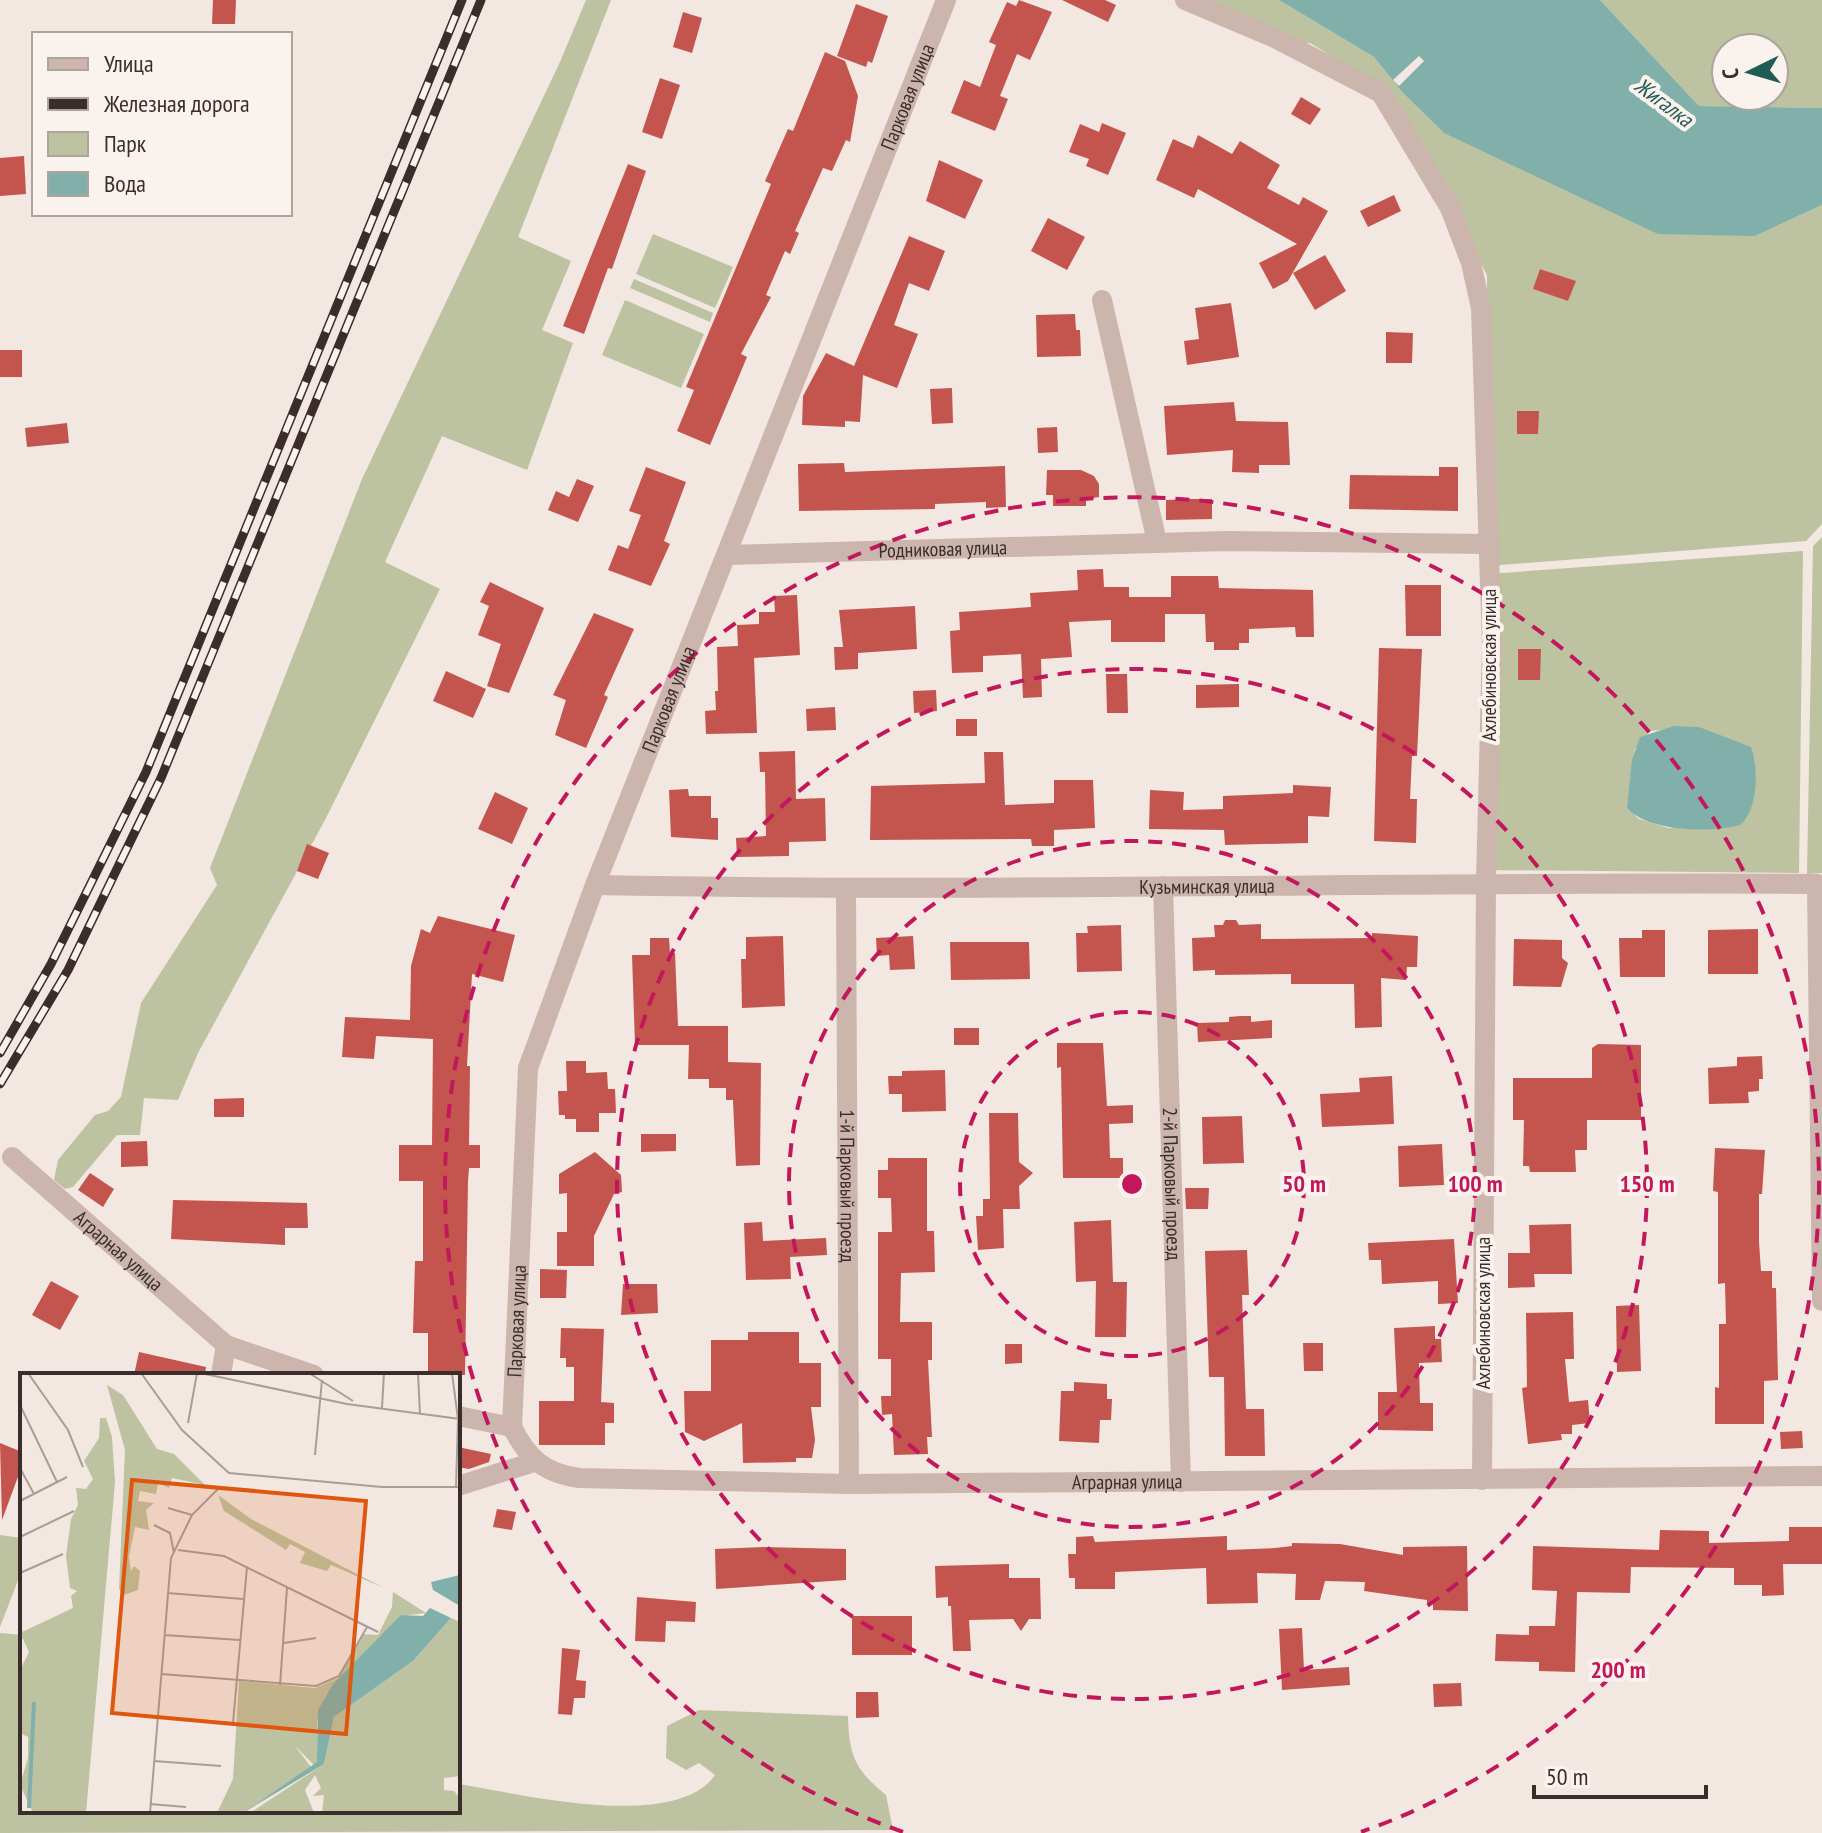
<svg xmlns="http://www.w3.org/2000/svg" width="1822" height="1833" font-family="'PT Sans Narrow',sans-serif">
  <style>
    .green { fill: #bdc2a0; fill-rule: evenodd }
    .water { fill: #80b0a9 }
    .pier { fill: #f3e7e1 }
    .building { fill: #c4554e }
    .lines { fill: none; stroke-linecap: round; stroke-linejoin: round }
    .street { stroke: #ccb5ac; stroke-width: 20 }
    .rail-casing { stroke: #3a2d2b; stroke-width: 9 }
    .rail { stroke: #faf2ed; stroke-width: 6; stroke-dasharray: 18; stroke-linecap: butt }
    .ring { fill: none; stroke: #c2185b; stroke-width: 4; stroke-dasharray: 14 10 }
    .labels { text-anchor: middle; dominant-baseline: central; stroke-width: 8; stroke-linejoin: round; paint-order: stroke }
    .street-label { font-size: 20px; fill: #3a2d2b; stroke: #faf2ed }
    .water-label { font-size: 22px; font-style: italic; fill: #215b54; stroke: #faf2ed }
    .inset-river { fill: none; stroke: #80b0a9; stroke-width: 4 }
    .inset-road { fill: none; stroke: #a99d98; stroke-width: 2 }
    .view { fill: #df570e; fill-opacity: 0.15; stroke: #df570e; stroke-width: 4 }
    .inset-edge { fill: none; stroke: #3a2d2b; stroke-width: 4 }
    .centre { fill: #c2185b; stroke: #faf2ed; stroke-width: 4 }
    .ring-label { font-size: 24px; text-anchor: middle; font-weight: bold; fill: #c2185b; stroke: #faf2ed; stroke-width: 8; stroke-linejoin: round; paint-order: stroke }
  </style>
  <rect width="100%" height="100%" fill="#f3e7e1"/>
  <g class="green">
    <polygon points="586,0 611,0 518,237 571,261 542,330 573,343 527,470 442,436 385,562 440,589 325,820 198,1053 178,1100 144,1098 140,1135 117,1135 73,1187 65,1189 54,1180 58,1160 95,1115 108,1111 121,1097 141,1003 217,885 210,868 362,479 560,62"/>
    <path d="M1192,0H1279L1374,57L1403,93L1444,133L1755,236L1822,205V524L1806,541L1488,566L1487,275L1406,122L1351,68L1310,43L1293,45ZM1540,269L1575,281L1568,301L1534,289ZM1517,411H1538V434H1517Z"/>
    <path d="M1600,0H1822V108L1699,106ZM1726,48H1774V96H1726Z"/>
    <polygon points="653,234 733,267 715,308 636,274"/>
    <polygon points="634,279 713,313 710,322 630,288"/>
    <polygon points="625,300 704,334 681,388 602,355"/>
    <polygon points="1822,537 1822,873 1807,874 1813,546"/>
    <path d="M1803,551L1799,873L1486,870L1488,574ZM1519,649H1540V680H1518ZM1699,727C1745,759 1762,722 1752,804L1720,827L1668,828L1639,819L1627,808L1635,749L1650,731Z"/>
    <polygon points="0,1535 22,1538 22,1570 0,1627"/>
    <path d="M0,1633L22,1635V1811H458V1784C517,1793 675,1833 715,1775L699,1763L686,1770L666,1758L667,1726L699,1710L848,1716C849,1755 855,1770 886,1795L893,1830L0,1833Z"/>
  </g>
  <g class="water">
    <polygon points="1279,0 1600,0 1699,106 1822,108 1822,205 1755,236 1658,234 1444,133 1403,93 1374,57"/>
    <path d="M1674,726L1699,727L1751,747C1759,768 1758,810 1740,825C1710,833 1648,832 1627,808L1632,760L1640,737Z"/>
  </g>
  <polygon class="pier" points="1419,56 1424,61 1399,86 1393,80"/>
  <g class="building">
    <polygon points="213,0 236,0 235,24 212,24"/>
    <polygon points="1019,0 1052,12 1030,60 1017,54 1000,96 1008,99 995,131 951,113 964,80 980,87 996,45 989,42 1007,2 1016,6"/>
    <polygon points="1062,0 1105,0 1116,5 1108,22"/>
    <polygon points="856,4 888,16 872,63 868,61 866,67 837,56"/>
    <polygon points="683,12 702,18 692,53 673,47"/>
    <polygon points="825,52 845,61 858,96 850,142 846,140 832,171 823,168 795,231 799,233 790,254 785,251 766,295 771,297 741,354 747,357 710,445 677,431 694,390 686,387 771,184 765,181 788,129 793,131"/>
    <polygon points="660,78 680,85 662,139 642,132"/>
    <polygon points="1301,97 1321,109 1310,125 1291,114"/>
    <polygon points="1102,123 1126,133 1108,175 1086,166 1089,159 1069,152 1080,124 1099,132"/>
    <polygon points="1198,135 1232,154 1240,141 1280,165 1267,188 1299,205 1303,197 1328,211 1288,281 1273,289 1259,263 1297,244 1198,189 1194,198 1156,180 1173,139 1193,148"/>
    <polygon points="24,156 26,194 0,196 0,158"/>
    <polygon points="939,160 983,180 965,219 926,201"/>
    <polygon points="628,164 646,171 612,269 608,268 584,334 563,326"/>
    <polygon points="1394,195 1401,211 1368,227 1360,211"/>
    <polygon points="1048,218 1085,237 1067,270 1031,251"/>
    <polygon points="909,236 945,251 929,291 909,283 894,325 918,334 897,388 863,375 860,422 845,421 845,427 802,425 803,396 826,353 854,366"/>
    <polygon points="1325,255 1346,291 1315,310 1293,273"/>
    <polygon points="1540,269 1576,281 1568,301 1533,289"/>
    <polygon points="1231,303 1239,357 1187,365 1184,341 1199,339 1195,308"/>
    <polygon points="1075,314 1076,330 1080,330 1081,356 1037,357 1036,315"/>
    <polygon points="1386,332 1413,333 1412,363 1386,363"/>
    <rect x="0" y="350" width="22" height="27"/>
    <polygon points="952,388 953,423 932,424 930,389"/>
    <polygon points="1234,402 1236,421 1288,422 1290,465 1259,465 1259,473 1232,472 1233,450 1167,455 1164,406"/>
    <polygon points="1517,411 1539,411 1538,434 1517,434"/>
    <polygon points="67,423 69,443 27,447 25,428"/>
    <polygon points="1057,427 1058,452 1038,453 1037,428"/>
    <polygon points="844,463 845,472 1005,466 1006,507 986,508 986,502 935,504 935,509 799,511 798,464"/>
    <polygon points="646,467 686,482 664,541 670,544 651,586 608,570 618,545 628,549 641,515 629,511"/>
    <polygon points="1439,467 1458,467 1458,511 1349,509 1350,475 1439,476"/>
    <polygon points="1047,470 1081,470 1094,476 1099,484 1099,497 1086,499 1086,506 1053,506 1053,495 1046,495"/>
    <polygon points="577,479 594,486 578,522 548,510 556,491 569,497"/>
    <polygon points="1188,499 1212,499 1212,519 1166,520 1166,500"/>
    <polygon points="1103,569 1104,587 1129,587 1129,597 1171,597 1171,576 1218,576 1219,588 1313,590 1314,637 1296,637 1295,627 1249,629 1249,643 1239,643 1239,650 1214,650 1214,642 1206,642 1205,614 1165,614 1165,642 1111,642 1111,620 1069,622 1072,657 1041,659 1042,697 1023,698 1021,654 983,656 983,672 952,673 950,631 960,630 959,612 1031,607 1030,593 1078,590 1077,570"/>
    <polygon points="490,582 544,608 509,693 487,686 501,644 478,635 489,606 480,602"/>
    <polygon points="1405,585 1441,585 1441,636 1406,636"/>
    <polygon points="797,595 800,655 754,658 757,733 706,734 705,711 716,710 715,691 718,691 717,647 738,646 737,625 759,624 759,612 775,612 774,596"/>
    <polygon points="915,606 917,649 858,653 858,669 835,670 834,647 843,647 839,610"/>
    <polygon points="594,613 634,629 604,695 608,697 586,748 555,735 566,700 553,695"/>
    <polygon points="1379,648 1422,649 1417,756 1412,756 1410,799 1417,799 1416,843 1374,841"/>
    <polygon points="1518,649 1541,649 1540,680 1518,680"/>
    <polygon points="446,671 486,689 473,718 433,701"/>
    <polygon points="1106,674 1127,674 1128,713 1107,713"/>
    <polygon points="1239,684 1239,707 1196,708 1196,685"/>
    <polygon points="936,690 937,711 914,713 913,691"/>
    <polygon points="835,707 836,730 807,731 806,709"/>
    <rect x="956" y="719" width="21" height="17"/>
    <polygon points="795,751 796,799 825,798 826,841 789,842 789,856 737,857 736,838 766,836 765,772 760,772 759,752"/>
    <polygon points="984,752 1003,752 1005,805 1054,803 1054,780 1093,780 1095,828 1054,830 1054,846 1032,846 1031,839 870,840 871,786 985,783"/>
    <polygon points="1293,785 1331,787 1329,817 1308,816 1308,843 1225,845 1224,830 1149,829 1150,790 1184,792 1183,810 1223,809 1223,796 1293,793"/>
    <polygon points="688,789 689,796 711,796 711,818 718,818 718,840 671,837 669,790"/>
    <polygon points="495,792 528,808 512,844 478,829"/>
    <polygon points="307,844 329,853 318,879 297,871"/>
    <polygon points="438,916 515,935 503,982 472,974 467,1066 470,1066 469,1145 480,1145 480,1168 469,1168 468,1181 465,1375 428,1375 428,1333 413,1333 415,1261 423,1261 423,1181 399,1181 399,1145 432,1145 433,1039 376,1036 374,1059 342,1057 345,1017 410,1020 411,966 421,929 430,933"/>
    <polygon points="1225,920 1236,920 1239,925 1261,924 1261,939 1372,938 1372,933 1418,936 1417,967 1407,967 1406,980 1381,978 1382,1027 1355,1028 1354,984 1291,984 1291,974 1215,975 1215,970 1193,971 1192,938 1215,937 1214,925 1223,925"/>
    <polygon points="1121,925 1122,971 1077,972 1076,933 1088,933 1087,926"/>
    <polygon points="1758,929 1758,974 1708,974 1708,930"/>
    <polygon points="1642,930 1665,930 1665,977 1620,977 1619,938 1642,938"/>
    <polygon points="783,936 785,1006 742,1008 741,959 746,959 746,937"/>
    <polygon points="913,936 915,969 890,970 889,955 877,956 876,938"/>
    <polygon points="650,938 669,938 670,953 675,953 678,1026 728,1026 728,1062 761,1063 760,1165 736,1166 733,1100 726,1100 726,1088 709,1088 709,1079 688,1079 689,1045 635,1045 632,955 650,955"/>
    <polygon points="1514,939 1562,940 1562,958 1568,963 1561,987 1513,986"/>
    <polygon points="950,942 1029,942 1030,979 951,980"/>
    <polygon points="1240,1016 1251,1016 1251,1022 1272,1020 1272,1038 1198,1042 1197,1023 1229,1022 1229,1017"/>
    <rect x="954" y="1028" width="25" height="17"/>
    <polygon points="1057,1043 1103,1043 1107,1106 1133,1105 1133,1123 1109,1124 1110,1158 1123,1158 1123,1178 1063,1178 1061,1067 1057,1068"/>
    <polygon points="1598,1044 1641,1045 1641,1120 1587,1120 1587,1150 1575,1150 1576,1172 1530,1172 1529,1166 1523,1166 1524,1120 1513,1120 1513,1078 1592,1078 1592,1048"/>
    <polygon points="1762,1056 1763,1079 1759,1079 1759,1091 1748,1092 1749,1103 1709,1104 1708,1068 1737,1066 1737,1057"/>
    <polygon points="566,1061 586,1061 586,1073 607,1072 608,1089 615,1089 616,1113 599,1113 599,1132 576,1132 576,1119 565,1119 565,1115 559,1115 558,1091 567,1091"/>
    <polygon points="945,1070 946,1111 902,1112 902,1094 889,1094 888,1076 902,1076 902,1071"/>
    <polygon points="1392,1076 1394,1124 1322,1127 1320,1094 1360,1092 1359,1078"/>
    <polygon points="244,1098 244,1117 214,1117 214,1099"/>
    <polygon points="989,1113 1018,1113 1019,1162 1033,1173 1019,1186 1020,1209 1003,1209 1004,1248 978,1250 976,1216 983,1216 983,1199 990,1199"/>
    <polygon points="1242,1116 1244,1163 1203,1164 1202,1117"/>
    <polygon points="641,1134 676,1134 676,1151 641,1152"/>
    <polygon points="147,1141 148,1166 121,1167 121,1142"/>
    <polygon points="1442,1144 1444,1185 1399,1187 1398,1146"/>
    <polygon points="1715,1148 1765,1150 1762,1194 1759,1194 1759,1242 1761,1271 1772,1271 1772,1288 1776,1288 1778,1380 1764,1381 1764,1424 1715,1424 1715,1387 1719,1388 1719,1324 1726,1324 1725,1283 1718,1284 1718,1192 1713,1191"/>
    <polygon points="595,1152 621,1175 622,1192 614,1194 594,1236 594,1266 557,1266 557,1232 567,1232 567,1193 559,1194 559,1174"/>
    <polygon points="888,1158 927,1158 927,1231 934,1231 935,1272 901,1273 900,1322 932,1322 932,1360 928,1360 932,1437 927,1437 928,1454 894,1455 892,1414 882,1415 881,1396 891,1396 891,1359 878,1359 878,1232 892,1232 891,1198 878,1198 878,1170 888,1170"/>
    <polygon points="90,1173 114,1189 103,1207 78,1190"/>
    <polygon points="1185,1188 1209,1188 1208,1209 1186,1209"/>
    <polygon points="173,1200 307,1203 308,1228 285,1228 285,1245 171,1239"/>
    <polygon points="1111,1220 1113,1282 1127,1282 1126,1337 1095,1337 1096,1281 1076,1282 1074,1222"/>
    <polygon points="762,1222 763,1241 826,1238 827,1255 790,1257 791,1279 746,1280 744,1223"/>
    <polygon points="1571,1224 1572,1274 1534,1274 1535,1287 1508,1288 1508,1253 1530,1253 1529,1225"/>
    <polygon points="1454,1239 1458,1303 1438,1304 1438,1281 1382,1284 1381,1260 1369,1260 1368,1243"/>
    <polygon points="1247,1250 1249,1295 1242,1295 1246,1409 1264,1409 1265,1456 1225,1456 1224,1377 1209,1377 1205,1251"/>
    <polygon points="540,1269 567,1270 566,1298 540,1298"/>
    <polygon points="51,1281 79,1296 60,1330 32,1315"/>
    <polygon points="623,1284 657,1284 658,1313 621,1315"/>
    <polygon points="1639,1305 1641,1371 1617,1372 1616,1306"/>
    <polygon points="1573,1312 1574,1359 1565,1359 1569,1402 1588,1400 1590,1423 1572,1425 1572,1434 1561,1434 1562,1440 1528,1444 1522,1388 1527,1387 1526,1313"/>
    <polygon points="1435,1326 1435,1339 1441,1339 1442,1362 1419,1363 1420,1403 1433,1403 1433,1431 1378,1430 1378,1392 1397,1392 1394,1328"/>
    <polygon points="561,1328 604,1329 601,1402 614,1403 614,1423 605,1423 605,1445 539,1445 539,1401 574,1401 574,1367 566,1367 566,1358 560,1358"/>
    <polygon points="748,1332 799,1332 799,1363 821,1363 821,1407 811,1407 815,1440 812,1458 796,1458 796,1462 743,1463 742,1423 704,1441 685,1432 684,1391 711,1391 711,1340 748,1340"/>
    <polygon points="1303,1343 1323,1343 1323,1371 1304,1371"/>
    <polygon points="1005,1344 1022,1344 1022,1363 1005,1364"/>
    <polygon points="139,1352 206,1367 205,1375 134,1375"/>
    <polygon points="1074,1382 1107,1384 1107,1399 1112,1399 1111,1420 1100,1420 1099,1443 1059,1441 1061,1391 1074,1391"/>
    <polygon points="1802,1431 1803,1448 1781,1449 1780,1432"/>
    <polygon points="0,1443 22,1452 22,1466 2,1520"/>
    <polygon points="458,1447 491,1454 489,1462 469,1469 458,1467"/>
    <polygon points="497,1509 516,1512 512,1530 493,1527"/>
    <polygon points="1789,1527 1822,1527 1822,1564 1783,1564 1784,1595 1762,1596 1762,1585 1734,1585 1734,1568 1631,1567 1630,1593 1577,1592 1575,1672 1539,1671 1539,1662 1495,1661 1496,1634 1529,1635 1529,1626 1555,1626 1557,1591 1532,1590 1533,1546 1659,1550 1660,1530 1709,1531 1709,1543 1789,1541"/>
    <polygon points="1093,1536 1095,1542 1227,1536 1227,1550 1275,1548 1292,1546 1292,1543 1340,1544 1403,1555 1403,1547 1467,1546 1468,1611 1433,1610 1433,1604 1427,1604 1427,1600 1364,1591 1365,1582 1325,1581 1320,1600 1295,1600 1296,1574 1257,1573 1258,1603 1207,1604 1206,1568 1115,1572 1115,1589 1075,1589 1075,1578 1069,1578 1068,1554 1076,1554 1076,1537"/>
    <polygon points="764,1547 846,1549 846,1580 716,1589 715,1549"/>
    <polygon points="1009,1564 1009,1578 1040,1578 1041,1619 1029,1619 1021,1631 1013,1619 969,1620 971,1651 953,1651 951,1606 948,1606 948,1597 936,1598 935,1566"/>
    <polygon points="637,1597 696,1602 695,1622 666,1621 665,1642 635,1641"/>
    <rect x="852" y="1616" width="60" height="39"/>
    <polygon points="1302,1628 1304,1670 1349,1667 1350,1685 1282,1690 1279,1629"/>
    <polygon points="562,1648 580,1650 576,1680 586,1681 585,1698 574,1698 572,1715 558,1714"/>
    <polygon points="1461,1683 1462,1706 1434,1707 1433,1684"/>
    <polygon points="856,1692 878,1692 879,1717 856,1718"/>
  </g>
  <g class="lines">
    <g class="street">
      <polyline points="1185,0 1275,38 1381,93 1450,208 1471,263 1481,308 1492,645 1486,882 1482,1480"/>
      <polyline points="1102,300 1157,542"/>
      <path id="s1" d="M729,555L1226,541L1488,544"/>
      <path id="s2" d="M595,885C1002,893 1410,881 1817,884L1822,1301"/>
      <path id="s3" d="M1163,886L1181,1482"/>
      <path id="s4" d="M846,890L849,1484"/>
      <path id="s5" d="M12,1157L226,1345L314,1375"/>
      <polyline points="221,1375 226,1345"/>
      <path id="s6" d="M458,1416L512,1427C528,1458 543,1473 579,1478L849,1484L1822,1476"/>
      <path id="s7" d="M512,1427L528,1068L595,885L946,0"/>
      <polyline points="458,1486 534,1462"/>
    </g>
    <g class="rail-casing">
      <g id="rail">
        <polyline points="0,1053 51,964 146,772 462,0"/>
        <polyline points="0,1084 68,970 161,778 481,0"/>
      </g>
    </g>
    <use href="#rail" class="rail"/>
  </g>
  <g class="ring">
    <circle cx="1132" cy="1184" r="172"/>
    <circle cx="1132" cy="1184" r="343"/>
    <circle cx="1132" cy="1184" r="515"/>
    <path d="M903 1832A687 687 0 1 1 1361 1832"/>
  </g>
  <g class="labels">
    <g class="street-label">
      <text stroke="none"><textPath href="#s7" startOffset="1402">Парковая улица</textPath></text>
      <text stroke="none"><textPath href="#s1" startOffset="214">Родниковая улица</textPath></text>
      <text transform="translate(1489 665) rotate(-90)">Ахлебиновская улица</text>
      <text stroke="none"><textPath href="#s7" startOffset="754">Парковая улица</textPath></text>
      <text stroke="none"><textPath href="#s2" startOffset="612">Кузьминская улица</textPath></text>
      <text stroke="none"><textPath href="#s3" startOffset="298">2-й Парковый проезд</textPath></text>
      <text stroke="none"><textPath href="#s4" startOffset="296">1-й Парковый проезд</textPath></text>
      <text stroke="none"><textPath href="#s5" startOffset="142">Аграрная улица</textPath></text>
      <text transform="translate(1483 1313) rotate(-90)">Ахлебиновская улица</text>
      <text stroke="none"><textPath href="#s7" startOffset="106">Парковая улица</textPath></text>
      <text stroke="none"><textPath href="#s6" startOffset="692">Аграрная улица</textPath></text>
    </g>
    <g class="water-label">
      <text transform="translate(1664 102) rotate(37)">Жигалка</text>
    </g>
  </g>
  <g transform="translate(20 1373)">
    <rect width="440" height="440" fill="#f3e7e1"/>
    <path d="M87,12L103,22L137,76L154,81L185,112L152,105L149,115L138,110L136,121L120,118L118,128L134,130L126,137L129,157L115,154L109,184L111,198L114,193L120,198L118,217L104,222L99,216L105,77ZM80,45H86L92,64L95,109L66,440H13L0,412L8,385V364L0,360V297L9,279L0,260L53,235L51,223L57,218L50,215L46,183L51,146L58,132L56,115L66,116L73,106L64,88L79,65ZM198,122L231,146L364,215L311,192L307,198L280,190L285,179L270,171L266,177L204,138ZM373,219L406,240L381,243L313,311L297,349L298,389L294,392L275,373L291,394L223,440H197L213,406L219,308L295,315L318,305L343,261L358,262L372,234ZM431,245L440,249V403L424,405V417L434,418L440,425V440H302L304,422L293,423L301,415L295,402L285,417L294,440H230L304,391L314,344L393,288Z" fill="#bdc2a0"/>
    <path d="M440,202V233L413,217L411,209ZM410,235L431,245L393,288L314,344L304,391L223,440L297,389L298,337L313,311L381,242L403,243Z" fill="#80b0a9"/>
    <path class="inset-river" d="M9,435L14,329"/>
    <path class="inset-road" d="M8,0L48,57L63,94M121,0L162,57L209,100L362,114H440M180,0L327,31L440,46M289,0L333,28M398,0L400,41M432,0L438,46L436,114M0,32L37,109M362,35L364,0M168,50L177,0M295,82L302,7M0,95L14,121M0,128L47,104M148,135L172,142M134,152L150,160L154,180M0,164L54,138M158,177L204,183L358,259M0,200L43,181M147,220L223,226M144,262L220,267M264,270L296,265M141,301L296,313L319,303L347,254M260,312L267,215M138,344L213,350L227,194M134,388L201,393M130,431L166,434M130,440L151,185L172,142L198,116"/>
    <path class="view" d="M112,107L346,128L326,361L92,340Z"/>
    <rect width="440" height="440" class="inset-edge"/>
  </g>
  <circle cx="1132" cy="1184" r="12" class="centre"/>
  <g class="ring-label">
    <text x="1304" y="1192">50 m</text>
    <text x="1475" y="1192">100 m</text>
    <text x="1647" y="1192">150 m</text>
    <text x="1618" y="1678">200 m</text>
  </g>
  <rect x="32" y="32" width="260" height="184" fill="#faf2ed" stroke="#ada39f" stroke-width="2"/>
  <rect x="48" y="58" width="40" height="12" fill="#ccb5ac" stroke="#ada39f" stroke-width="2"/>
  <text x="104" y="72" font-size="24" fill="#3a2d2b">Улица</text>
  <rect x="48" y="98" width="40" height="12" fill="#3a2d2b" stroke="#ada39f" stroke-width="2"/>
  <text x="104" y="112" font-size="24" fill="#3a2d2b">Железная дорога</text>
  <rect x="48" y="132" width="40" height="24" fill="#bdc2a0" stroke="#ada39f" stroke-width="2"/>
  <text x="104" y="152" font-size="24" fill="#3a2d2b">Парк</text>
  <rect x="48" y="172" width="40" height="24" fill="#80b0a9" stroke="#ada39f" stroke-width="2"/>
  <text x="104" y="192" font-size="24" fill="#3a2d2b">Вода</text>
  <g transform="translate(1750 72) rotate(265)"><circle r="38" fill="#faf2ed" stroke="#ada39f" stroke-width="2"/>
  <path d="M0-6L14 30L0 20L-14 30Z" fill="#215b54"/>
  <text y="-12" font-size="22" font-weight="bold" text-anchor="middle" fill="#3a2d2b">С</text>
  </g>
  <path d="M1534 1785v12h172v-12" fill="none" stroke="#3a2d2b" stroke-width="4"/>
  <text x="1546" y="1785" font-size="24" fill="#3a2d2b" stroke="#faf2ed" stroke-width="6" paint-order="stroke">50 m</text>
</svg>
